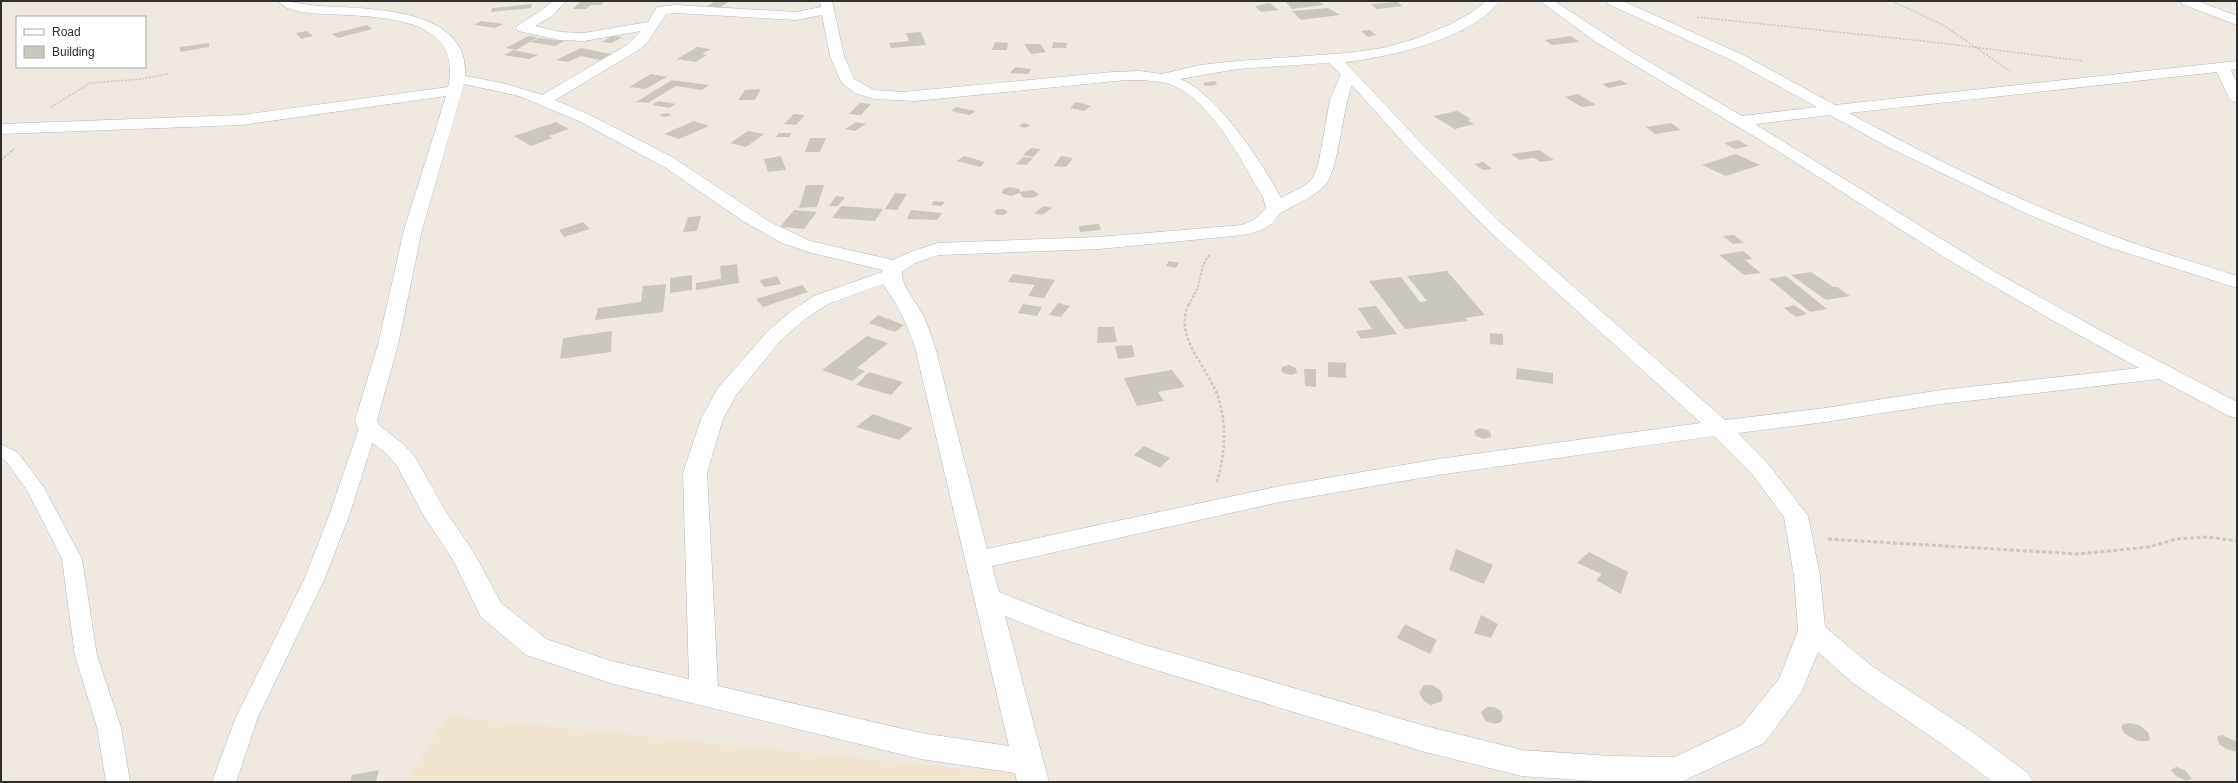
<svg xmlns="http://www.w3.org/2000/svg" width="2238" height="783" font-family="Arial,sans-serif">
  <style>
    .education { fill: #f0e6d1 }
    .building { fill: #cbc7bf }
    .lines { fill: none; stroke-linecap: round; stroke-linejoin: round }
    .service-casing { stroke: #b4b7c1; stroke-width: 1 }
    .minor-casing { stroke: #b4b7c1; stroke-width: 1 }
    .path-far3 { stroke: #c9c9c9; stroke-width: 1.5; stroke-dasharray: 2 1.5; stroke-linecap: butt }
    .path-far2 { stroke: #c9c9c9; stroke-width: 2; stroke-dasharray: 2.5 1.5; stroke-linecap: butt }
    .path-far1 { stroke: #c9c9c9; stroke-width: 2.5; stroke-dasharray: 3 2; stroke-linecap: butt }
    .path { stroke: #c9c9c9; stroke-width: 3; stroke-dasharray: 4 2.5; stroke-linecap: butt }
    .service { fill: #fff; fill-rule: evenodd }
    .minor { fill: #fff; fill-rule: evenodd }
  </style>
  <rect width="100%" height="100%" fill="#efe9e1"/>
  <polygon class="education" points="447,716 1055,778 1055,782 406,782"/>
  <g class="building">
    <polygon points="581,1 605,1 601,5 591,5 586,9 573,9"/>
    <polygon points="716,1 730,1 719,8 707,6"/>
    <polygon points="1318,1 1324,5 1292,9 1286,2"/>
    <polygon points="1397,2 1403,6 1377,9 1370,4"/>
    <polygon points="1270,3 1278,10 1261,12 1255,6"/>
    <polygon points="532,4 531,8 491,12 492,8"/>
    <polygon points="1328,8 1340,15 1301,20 1292,11"/>
    <polygon points="481,21 503,24 495,28 474,25"/>
    <polygon points="367,25 372,29 338,38 332,34"/>
    <polygon points="1370,30 1376,35 1368,37 1361,31"/>
    <polygon points="307,31 313,36 301,39 296,33"/>
    <polygon points="921,32 926,45 891,48 889,43 909,41 906,33"/>
    <polygon points="528,36 538,37 516,50 506,48"/>
    <polygon points="612,36 622,37 612,43 602,42"/>
    <polygon points="1571,36 1579,42 1552,45 1545,40"/>
    <polygon points="539,38 564,41 555,46 530,42"/>
    <polygon points="995,42 1008,43 1007,50 992,50"/>
    <polygon points="1053,42 1067,43 1066,48 1052,48"/>
    <polygon points="209,43 209,47 180,52 180,47"/>
    <polygon points="1024,44 1040,44 1046,52 1031,54"/>
    <polygon points="697,47 711,49 702,54 707,55 696,62 677,59"/>
    <polygon points="581,48 611,54 600,60 581,56 568,62 556,60"/>
    <polygon points="513,50 538,55 529,59 504,55"/>
    <polygon points="1015,67 1031,69 1028,74 1010,73"/>
    <polygon points="651,74 667,77 645,89 629,87"/>
    <polygon points="672,80 709,85 702,90 676,86 648,103 636,102"/>
    <polygon points="1620,80 1628,84 1609,88 1602,84"/>
    <polygon points="1215,81 1217,85 1205,86 1203,83"/>
    <polygon points="761,89 755,100 738,100 745,90"/>
    <polygon points="1578,94 1596,105 1582,107 1565,97"/>
    <polygon points="659,101 676,104 669,108 652,105"/>
    <polygon points="1076,102 1091,106 1084,111 1070,108"/>
    <polygon points="860,103 871,104 861,115 849,114"/>
    <polygon points="956,107 975,111 970,115 951,111"/>
    <polygon points="1457,111 1471,119 1467,120 1474,124 1455,129 1433,116"/>
    <polygon points="667,113 672,115 666,117 660,116 661,114"/>
    <polygon points="794,114 805,115 796,125 784,124"/>
    <polygon points="694,121 709,126 679,139 664,134"/>
    <polygon points="556,122 569,129 549,136 553,138 531,146 514,136"/>
    <polygon points="856,122 866,124 855,131 845,129"/>
    <polygon points="1023,123 1028,124 1030,126 1024,128 1019,126"/>
    <polygon points="1671,123 1681,130 1655,134 1646,127"/>
    <polygon points="748,131 764,134 746,147 730,143"/>
    <polygon points="779,133 792,133 789,137 776,137"/>
    <polygon points="810,138 826,138 820,152 805,152"/>
    <polygon points="1738,140 1749,146 1735,149 1724,143"/>
    <polygon points="1031,148 1041,149 1033,157 1023,155"/>
    <polygon points="1539,150 1554,160 1541,162 1534,158 1519,160 1511,154"/>
    <polygon points="1736,154 1760,165 1726,176 1702,165"/>
    <polygon points="781,156 786,170 768,172 764,159"/>
    <polygon points="964,156 985,162 980,167 957,161"/>
    <polygon points="1061,156 1073,158 1066,167 1054,166"/>
    <polygon points="1023,157 1033,158 1026,165 1016,164"/>
    <polygon points="1483,162 1492,169 1483,170 1474,164"/>
    <polygon points="806,185 824,185 817,207 799,208"/>
    <polygon points="1010,187 1019,189 1020,192 1033,190 1039,194 1036,197 1027,198 1022,197 1020,193 1011,196 1001,193 1004,189"/>
    <polygon points="895,193 907,194 897,210 885,209"/>
    <polygon points="836,196 845,197 838,206 829,206"/>
    <polygon points="934,201 945,202 941,206 931,205"/>
    <polygon points="841,206 883,209 875,221 832,218"/>
    <polygon points="1044,206 1052,208 1042,215 1034,213"/>
    <polygon points="997,209 1004,209 1008,212 1004,215 997,215 994,212"/>
    <polygon points="794,210 817,212 804,229 780,227"/>
    <polygon points="911,210 942,213 937,220 907,219"/>
    <polygon points="701,216 697,231 683,232 688,217"/>
    <polygon points="583,222 590,229 564,237 559,230"/>
    <polygon points="1099,224 1101,230 1080,232 1079,226"/>
    <polygon points="1734,235 1744,243 1733,244 1723,236"/>
    <polygon points="1743,251 1753,259 1745,260 1761,273 1744,275 1719,255"/>
    <polygon points="1169,261 1179,263 1176,268 1166,266"/>
    <polygon points="737,264 739,283 696,290 696,283 721,279 720,266"/>
    <polygon points="1447,271 1485,315 1465,318 1468,321 1405,329 1369,281 1401,277 1420,302 1427,301 1407,276"/>
    <polygon points="1811,272 1833,287 1837,287 1850,296 1826,300 1791,275"/>
    <polygon points="1013,274 1055,280 1044,298 1028,296 1035,285 1008,282"/>
    <polygon points="692,275 692,290 670,293 670,278"/>
    <polygon points="777,276 781,284 764,287 760,280"/>
    <polygon points="1786,276 1827,309 1810,312 1769,279"/>
    <polygon points="666,284 663,312 595,320 598,308 641,302 643,286"/>
    <polygon points="802,285 808,292 763,307 756,299"/>
    <polygon points="1058,303 1070,306 1061,317 1049,315"/>
    <polygon points="1023,304 1042,307 1037,316 1018,313"/>
    <polygon points="1794,305 1807,314 1796,317 1784,308"/>
    <polygon points="1376,306 1397,334 1361,339 1356,331 1372,329 1358,308"/>
    <polygon points="878,315 904,325 895,332 869,323"/>
    <polygon points="1098,327 1114,327 1117,342 1097,343"/>
    <polygon points="612,331 611,352 560,359 563,338"/>
    <polygon points="1490,333 1503,334 1503,345 1490,344"/>
    <polygon points="867,336 888,343 857,368 865,371 852,381 822,370"/>
    <polygon points="1132,345 1135,357 1118,359 1115,346"/>
    <polygon points="1328,362 1346,363 1346,378 1328,377"/>
    <polygon points="1289,365 1296,368 1297,373 1291,375 1283,373 1281,370 1282,367"/>
    <polygon points="1517,368 1553,373 1553,384 1516,379"/>
    <polygon points="1304,369 1316,369 1316,387 1305,386"/>
    <polygon points="1172,370 1185,387 1158,392 1164,401 1137,406 1124,378"/>
    <polygon points="869,372 903,382 891,395 856,385"/>
    <polygon points="873,414 913,428 899,440 856,427"/>
    <polygon points="1480,428 1488,430 1491,434 1491,437 1484,439 1476,436 1474,431"/>
    <polygon points="1144,446 1170,458 1160,468 1134,455"/>
    <polygon points="1456,549 1493,565 1484,584 1449,570"/>
    <polygon points="1589,552 1628,572 1621,594 1596,580 1602,574 1577,563"/>
    <polygon points="1481,615 1498,624 1491,638 1474,633"/>
    <polygon points="1405,624 1437,640 1430,654 1397,638"/>
    <polygon points="1424,685 1432,685 1439,689 1443,695 1442,701 1431,705 1424,701 1419,693"/>
    <polygon points="1487,707 1494,707 1501,711 1503,717 1501,722 1495,724 1485,721 1481,712"/>
    <polygon points="2130,723 2139,725 2148,732 2150,738 2149,741 2138,741 2125,734 2121,728 2123,724"/>
    <polygon points="2222,735 2237,742 2237,752 2226,749 2219,744 2217,737"/>
    <polygon points="2176,767 2185,770 2192,779 2186,781 2176,776 2171,770"/>
    <polygon points="379,770 376,782 350,782 352,775"/>
  </g>
  <g class="lines">
    <g class="service-casing">
      <g id="service">
        <polygon points="368,422 374,424 377,428 349,516 324,580 258,717 236,782 212,782 236,717 304,580 329,516 359,428 362,424"/>
        <polygon points="1,444 18,453 43,486 82,559 97,656 121,727 130,782 106,782 97,727 75,656 62,559 28,492 6,461 1,458"/>
      </g>
    </g>
    <g class="minor-casing">
      <g id="minor">
        <path d="M278,1C292,1 305,5 320,6C365,9 470,6 465,76L502,83L542,95L627,45L641,31L584,41L560,40L518,31L516,28L518,25L542,10L553,1H566L552,16L535,26L560,32L584,33L648,22L657,7L676,5L796,12L821,7L820,1H832L844,56L854,79L874,90L904,92L1113,72L1140,71L1162,74L1200,65L1237,61L1347,53L1383,48L1415,39L1451,24L1471,13L1486,1H1499C1474,38 1387,58 1345,62L1422,144L1501,223L1725,420L1825,408L1941,390L2139,368L2052,320L1947,259L1767,144L1596,42L1540,1H1554L1634,53L1742,116L1817,107L1733,61L1608,4L1607,1H1623L1743,55L1835,105L2237,61V69L2231,70L2237,83V103L2232,101L2229,98L2217,72L1849,113C1936,160 2026,205 2119,238C2157,252 2198,263 2237,276V288L2105,246L2025,213L1890,148L1830,115L1755,124L1995,272L2101,331L2237,402V418L2229,416L2159,379L1941,404L1825,422L1738,433L1768,464L1808,516L1820,576L1825,627L1873,667L1971,731L2028,773L2033,782H1993L1949,749L1853,683L1818,652L1801,693L1764,743L1681,782H1609L1522,776L1425,752L1133,663L1055,636L1005,616L1049,782H1017L1015,773L921,759L610,683L526,655L481,617L453,560L424,516L397,466L387,454L360,433L355,420L378,345L404,230L446,96L242,125L1,134V124L242,115L448,87C467,4 349,19 301,12L287,8ZM676,13L796,20L822,15L830,56L841,82L855,93L874,99L915,101L1126,80C1141,80 1157,80 1172,85C1213,102 1241,161 1263,197L1266,208L1255,219L1242,225L1099,237L938,243L913,251L893,260L810,241L768,221L672,157L592,116L555,100L637,51L647,43L666,14ZM1329,63L1341,74L1330,100L1318,166L1312,179L1304,186L1281,198C1263,164 1216,92 1180,79L1237,69ZM464,84L519,96L581,122L666,168L743,221L782,243L812,253L883,270L882,272L814,296L791,311L767,332L718,388L701,419L683,473L689,679L611,661L546,639L501,603L473,551L446,512L415,457L403,444L379,425L377,420L398,345L422,230ZM1352,85L1410,150L1489,231L1701,423L1438,459L1280,486L987,549L935,347C931,336 928,325 923,315C916,301 902,288 902,272L915,263L939,255L1099,249L1243,235C1254,233 1265,230 1273,222C1277,218 1279,213 1284,211C1298,203 1314,197 1325,185C1339,170 1342,109 1352,85ZM883,284C899,307 905,320 915,347L1009,746L921,733L718,686L707,473L723,419L736,395L781,340L805,319L828,304ZM1714,436L1752,474L1784,517L1794,576L1798,631L1779,679L1742,725L1675,757L1610,756L1522,750L1425,726L1145,645L1075,622L999,592L992,566L1280,502L1438,475Z"/>
        <polygon points="2181,1 2198,1 2237,16 2237,25 2182,4"/>
      </g>
    </g>
    <g class="path-far3">
      <polyline points="1892,1 1943,25 2010,71"/>
      <polyline points="1697,17 1941,43 2083,61"/>
      <polyline points="51,107 90,83 141,79 168,74"/>
    </g>
    <g class="path-far2">
      <polyline points="1,160 14,149"/>
      <polyline points="1189,305 1198,287 1203,265 1210,254"/>
    </g>
    <path class="path-far1" d="M1189,304C1172,338 1210,368 1219,400C1227,428 1225,456 1216,484"/>
    <polyline class="path" points="1828,539 2078,554 2149,547 2176,539 2208,537 2237,541"/>
    <use href="#service" class="service"/>
    <use href="#minor" class="minor"/>
  </g>
  <rect width="2238" height="783" fill="none" stroke="#2e2e2e" stroke-width="4"/>
  <rect x="16" y="16" width="130" height="52" fill="#ffffff" stroke="#ababab"/>
  <rect x="24" y="29" width="20" height="6" fill="#ffffff" stroke="#ababab"/>
  <text x="52" y="36" font-size="12" fill="#2e2e2e">Road</text>
  <rect x="24" y="46" width="20" height="12" fill="#cbc7bf" stroke="#ababab"/>
  <text x="52" y="56" font-size="12" fill="#2e2e2e">Building</text>
</svg>
